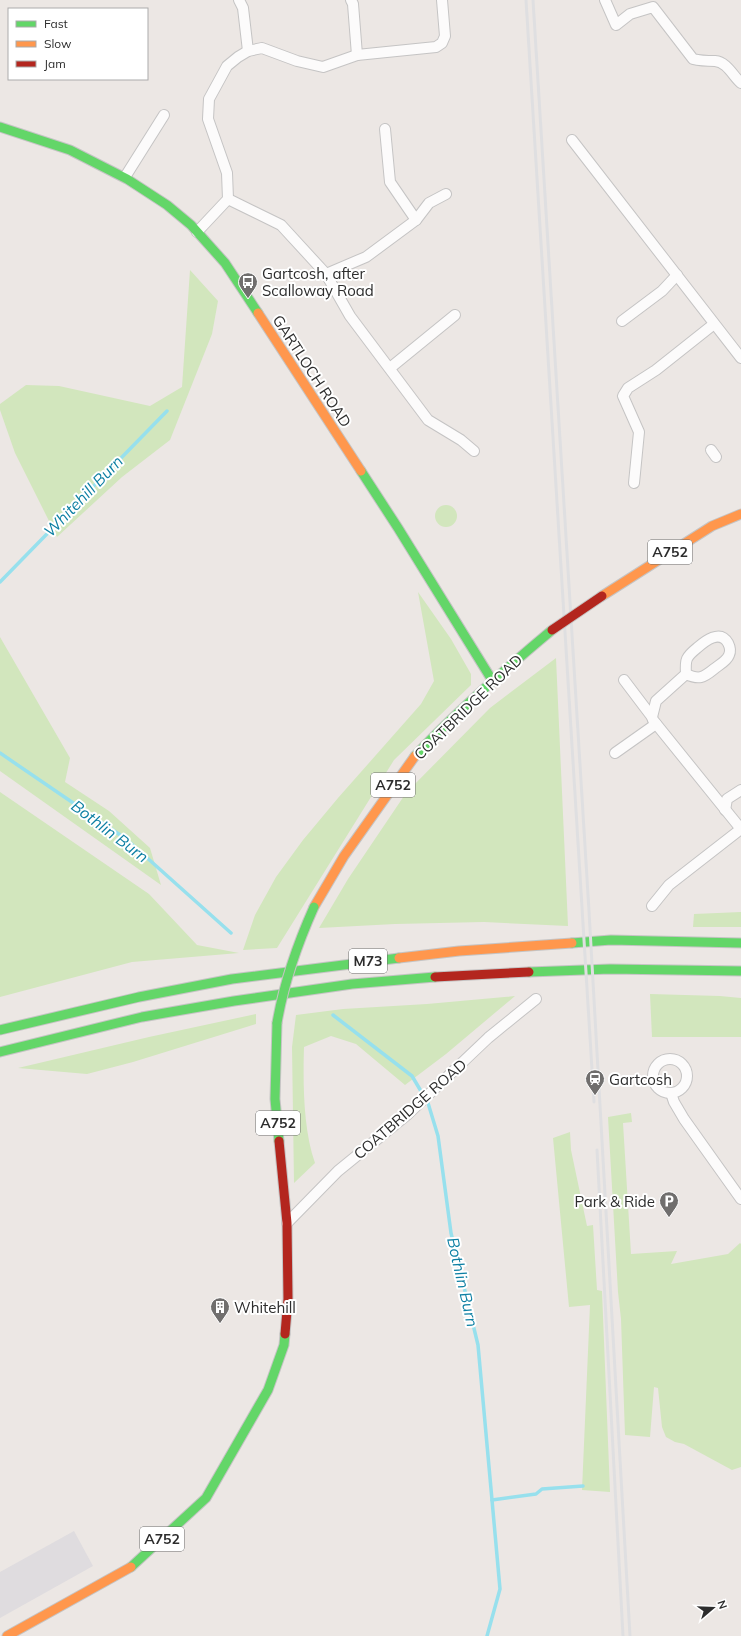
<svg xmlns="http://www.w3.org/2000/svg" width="741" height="1636" font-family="Mulish,sans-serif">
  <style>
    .industrial { fill: #dfdcdf }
    .green { fill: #d2e6bd }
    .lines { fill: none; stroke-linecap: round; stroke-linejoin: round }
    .stream { stroke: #97e0ed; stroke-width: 3.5 }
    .street-casing { stroke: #c5c4c4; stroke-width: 12 }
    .fast-casing { stroke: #c5c4c4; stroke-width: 11 }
    .slow-casing { stroke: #c5c4c4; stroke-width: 11 }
    .jam-casing { stroke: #c5c4c4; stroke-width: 11 }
    .street { stroke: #fcfbfb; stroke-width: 10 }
    .fast { stroke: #63d668; stroke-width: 9 }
    .slow { stroke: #ff974d; stroke-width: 9 }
    .jam { stroke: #b3261e; stroke-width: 9 }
    .rail { stroke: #dfdfe1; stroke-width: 3 }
    .fast-bridge-casing { stroke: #c6c4c3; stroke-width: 11; stroke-linecap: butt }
    .jam-bridge-casing { stroke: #c6c4c3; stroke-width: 11; stroke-linecap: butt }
    .fast-bridge { stroke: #63d668; stroke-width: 9 }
    .jam-bridge { stroke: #b3261e; stroke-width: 9 }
    .labels { text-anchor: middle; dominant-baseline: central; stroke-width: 4; stroke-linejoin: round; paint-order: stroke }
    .shield { fill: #fff; stroke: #6c6c6c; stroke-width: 1 }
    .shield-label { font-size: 14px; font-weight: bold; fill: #2d2d2d }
    .poi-label { font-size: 15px; fill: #2d2d2d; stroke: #fff; text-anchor: start }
    .street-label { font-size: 15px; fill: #2d2d2d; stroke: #fff }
    .water-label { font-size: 16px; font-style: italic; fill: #0c7fa3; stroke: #fff }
  </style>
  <rect width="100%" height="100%" fill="#ece7e4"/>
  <polygon class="industrial" points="74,1531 93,1566 0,1618 0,1572"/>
  <g class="green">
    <polygon points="190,270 218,301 212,334 170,440 122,477 57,537 15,453 0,410 0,404 26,385 59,386 150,406 182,387"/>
    <circle cx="446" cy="516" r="11"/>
    <polygon points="418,592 451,639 471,674 471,685 394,760 277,948 243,950 255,915 276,877 303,840 338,798 421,704 434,681"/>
    <polygon points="0,637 70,758 65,782 109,811 150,848 161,885 0,771"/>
    <polygon points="556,658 568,926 484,922 395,924 319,928 348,879 406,793 490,708"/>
    <polygon points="0,792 149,894 197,945 239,953 132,962 0,997"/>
    <polygon points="741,912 741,927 693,927 694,914"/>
    <polygon points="650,994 720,996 741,998 741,1037 652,1037"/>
    <path d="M515,996L446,1054L405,1085L356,1044L331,1036L304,1047C303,1082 303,1129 315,1163L294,1183L292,1047L296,1015L343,1009L427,1004Z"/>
    <polygon points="256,1014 256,1024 133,1062 87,1074 18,1068 149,1037"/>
    <polygon points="631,1113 632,1122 623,1123 631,1254 677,1251 671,1264 728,1254 740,1243 741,1244 741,1467 732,1470 684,1444 675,1442 666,1437 662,1427 658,1388 654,1387 650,1437 625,1435 621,1319 618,1292 608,1117"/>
    <polygon points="570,1132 571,1150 587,1226 593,1225 597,1290 602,1291 610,1492 582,1490 590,1305 569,1307 553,1138"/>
  </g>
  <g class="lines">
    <g class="stream">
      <polyline points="0,582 167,411"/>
      <polyline points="0,753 126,839 231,933"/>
      <polyline points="333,1015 412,1076 428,1103 438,1136 451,1233 478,1345 492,1500 536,1494 542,1489 583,1486"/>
      <polyline points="487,1636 500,1589 492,1500"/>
    </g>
    <g class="street-casing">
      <g id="street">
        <polyline points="239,0 243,8 248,51"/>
        <polyline points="351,0 353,4 357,55"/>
        <path d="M605,0L616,25L630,14L653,7L693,59C701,61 707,61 715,61C727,62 733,76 741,83"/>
        <polyline points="385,129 390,182 416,220"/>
        <polyline points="572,140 741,358"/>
        <polyline points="125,177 164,115"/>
        <polyline points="228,199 281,225 326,274 350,316 428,420 461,440 474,451"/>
        <polyline points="197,232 228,199 227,173 208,119 209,99 227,66 238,57 248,51 262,48 297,61 323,67 357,55 436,47 442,43 445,36 442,0"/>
        <polyline points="326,274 366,257 416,220 429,203 446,194"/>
        <polyline points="622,321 662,291 677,275"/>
        <polyline points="390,368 455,315"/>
        <polyline points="711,450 716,457"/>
        <polyline points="634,483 639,432 623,396 628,388 656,370 714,324"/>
        <polyline points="624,680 652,717 653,720 741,829"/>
        <path d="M652,717L656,701L686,674C685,659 686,657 697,648C705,641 720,629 728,643C730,647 731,651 729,655C727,661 719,665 714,669C703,678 699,680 686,674"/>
        <polyline points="615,753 656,724"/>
        <polyline points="725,810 727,799 741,790"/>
        <polyline points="652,906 669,885 741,829"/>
        <circle cx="670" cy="1076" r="17"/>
        <polyline points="671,1093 674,1102 684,1119 741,1199"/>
        <polyline points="287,1223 338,1171 408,1114 488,1038 536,999"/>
      </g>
    </g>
    <g class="fast-casing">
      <g id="fast">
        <polyline points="0,127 70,150 127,179 167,205 191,225 225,263 258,313"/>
        <polyline points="361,471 398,528 492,680"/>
        <path d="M415,756C458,710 504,670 552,630"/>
        <polyline points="572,943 611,940 741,943"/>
        <polyline points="529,972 610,969 741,971"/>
        <polyline points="277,1023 275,1099 279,1141"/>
        <polyline points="0,1030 139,997 232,979 399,958"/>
        <polyline points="0,1052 142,1017 234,1001 352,984 435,977"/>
        <polyline points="131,1567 206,1498 268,1390 284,1345 285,1334"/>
      </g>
    </g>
    <g class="slow-casing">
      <g id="slow">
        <polyline points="258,313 361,471"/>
        <polyline points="602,596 712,526 741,514"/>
        <polyline points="314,907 344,856 415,756"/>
        <polyline points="399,958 459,951 572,943"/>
        <polyline points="7,1636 131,1567"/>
      </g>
    </g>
    <g class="jam-casing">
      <g id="jam">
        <polyline points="435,977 529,972"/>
        <polyline points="279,1141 287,1223 288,1299 285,1334"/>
      </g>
    </g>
    <use href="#street" class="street"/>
    <use href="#fast" class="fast"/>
    <use href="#slow" class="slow"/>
    <use href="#jam" class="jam"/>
    <g class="rail">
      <polyline points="526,0 594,1102"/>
      <polyline points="533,0 589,911 630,1636"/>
      <polyline points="597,1150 623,1636"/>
    </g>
    <g class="fast-bridge-casing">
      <path id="fast-bridge" d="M277,1023C284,982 297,945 314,907"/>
    </g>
    <g class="jam-bridge-casing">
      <polyline id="jam-bridge" points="552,630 602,596"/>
    </g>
    <use href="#fast-bridge" class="fast-bridge"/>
    <use href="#jam-bridge" class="jam-bridge"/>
  </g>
  <defs>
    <g id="bus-pin" transform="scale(1)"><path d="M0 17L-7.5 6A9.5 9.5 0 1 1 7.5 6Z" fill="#706e6d" stroke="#fff"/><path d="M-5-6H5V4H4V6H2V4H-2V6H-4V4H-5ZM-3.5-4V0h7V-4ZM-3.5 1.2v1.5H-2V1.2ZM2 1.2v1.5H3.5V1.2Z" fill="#fff"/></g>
    <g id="station-pin" transform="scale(1)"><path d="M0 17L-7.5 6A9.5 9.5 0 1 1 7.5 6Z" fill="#706e6d" stroke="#fff"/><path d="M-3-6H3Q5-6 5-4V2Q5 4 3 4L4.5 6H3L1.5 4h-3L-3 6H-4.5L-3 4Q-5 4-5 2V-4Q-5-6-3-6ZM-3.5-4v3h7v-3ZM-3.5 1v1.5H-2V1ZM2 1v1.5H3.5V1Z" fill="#fff"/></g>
    <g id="parking-pin" transform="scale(1)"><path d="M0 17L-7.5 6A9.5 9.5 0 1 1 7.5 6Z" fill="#706e6d" stroke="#fff"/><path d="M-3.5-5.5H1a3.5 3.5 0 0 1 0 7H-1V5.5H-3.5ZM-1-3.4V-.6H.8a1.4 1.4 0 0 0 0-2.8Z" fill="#fff"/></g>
    <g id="building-pin" transform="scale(1)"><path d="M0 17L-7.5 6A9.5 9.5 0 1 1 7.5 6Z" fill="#706e6d" stroke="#fff"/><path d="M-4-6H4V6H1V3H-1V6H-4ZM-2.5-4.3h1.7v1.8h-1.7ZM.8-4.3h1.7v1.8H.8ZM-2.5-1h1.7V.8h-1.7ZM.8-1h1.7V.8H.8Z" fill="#fff"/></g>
  </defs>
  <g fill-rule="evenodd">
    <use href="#bus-pin" x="248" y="282"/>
    <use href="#station-pin" x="595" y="1079"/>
    <use href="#parking-pin" x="669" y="1201"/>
    <use href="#building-pin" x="220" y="1307"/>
  </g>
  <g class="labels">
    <g class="shield">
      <rect x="648" y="540" width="44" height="24" rx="3"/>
      <rect x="371" y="773" width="44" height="24" rx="3"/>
      <rect x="349" y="949" width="38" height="24" rx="3"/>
      <rect x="256" y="1111" width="44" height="24" rx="3"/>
      <rect x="140" y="1527" width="44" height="24" rx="3"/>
    </g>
    <g class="shield-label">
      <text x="670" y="552">A752</text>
      <text x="393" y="785">A752</text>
      <text x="368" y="961">M73</text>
      <text x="278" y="1123">A752</text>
      <text x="162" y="1539">A752</text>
    </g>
    <g class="poi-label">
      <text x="262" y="273">Gartcosh, after<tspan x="262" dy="17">Scalloway Road</tspan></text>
      <text x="609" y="1079">Gartcosh</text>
      <text x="655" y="1201" text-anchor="end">Park &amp; Ride</text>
      <text x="234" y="1307">Whitehill</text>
    </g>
    <g class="street-label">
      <text transform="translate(312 371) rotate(57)">GARTLOCH ROAD</text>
      <text transform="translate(468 707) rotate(-44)">COATBRIDGE ROAD</text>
      <text transform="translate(410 1109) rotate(-41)">COATBRIDGE ROAD</text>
    </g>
    <g class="water-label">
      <text transform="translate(83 496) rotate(-46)">Whitehill Burn</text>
      <text transform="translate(110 831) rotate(37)">Bothlin Burn</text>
      <text transform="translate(463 1282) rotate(77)">Bothlin Burn</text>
    </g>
  </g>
  <rect x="8" y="8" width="140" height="72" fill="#ffffff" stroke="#ababab"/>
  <rect x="16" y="21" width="20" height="6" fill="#63d668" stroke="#ababab"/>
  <text x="44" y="28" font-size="12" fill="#2d2d2d">Fast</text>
  <rect x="16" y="41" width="20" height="6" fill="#ff974d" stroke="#ababab"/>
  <text x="44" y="48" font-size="12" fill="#2d2d2d">Slow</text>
  <rect x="16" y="61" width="20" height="6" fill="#b3261e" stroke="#ababab"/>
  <text x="44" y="68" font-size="12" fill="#2d2d2d">Jam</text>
  <g transform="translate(713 1608) rotate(71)" stroke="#ffffff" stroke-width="3" paint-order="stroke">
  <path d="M0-3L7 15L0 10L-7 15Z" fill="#2d2d2d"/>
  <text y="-6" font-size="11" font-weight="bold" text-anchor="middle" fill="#2d2d2d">N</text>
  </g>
</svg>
